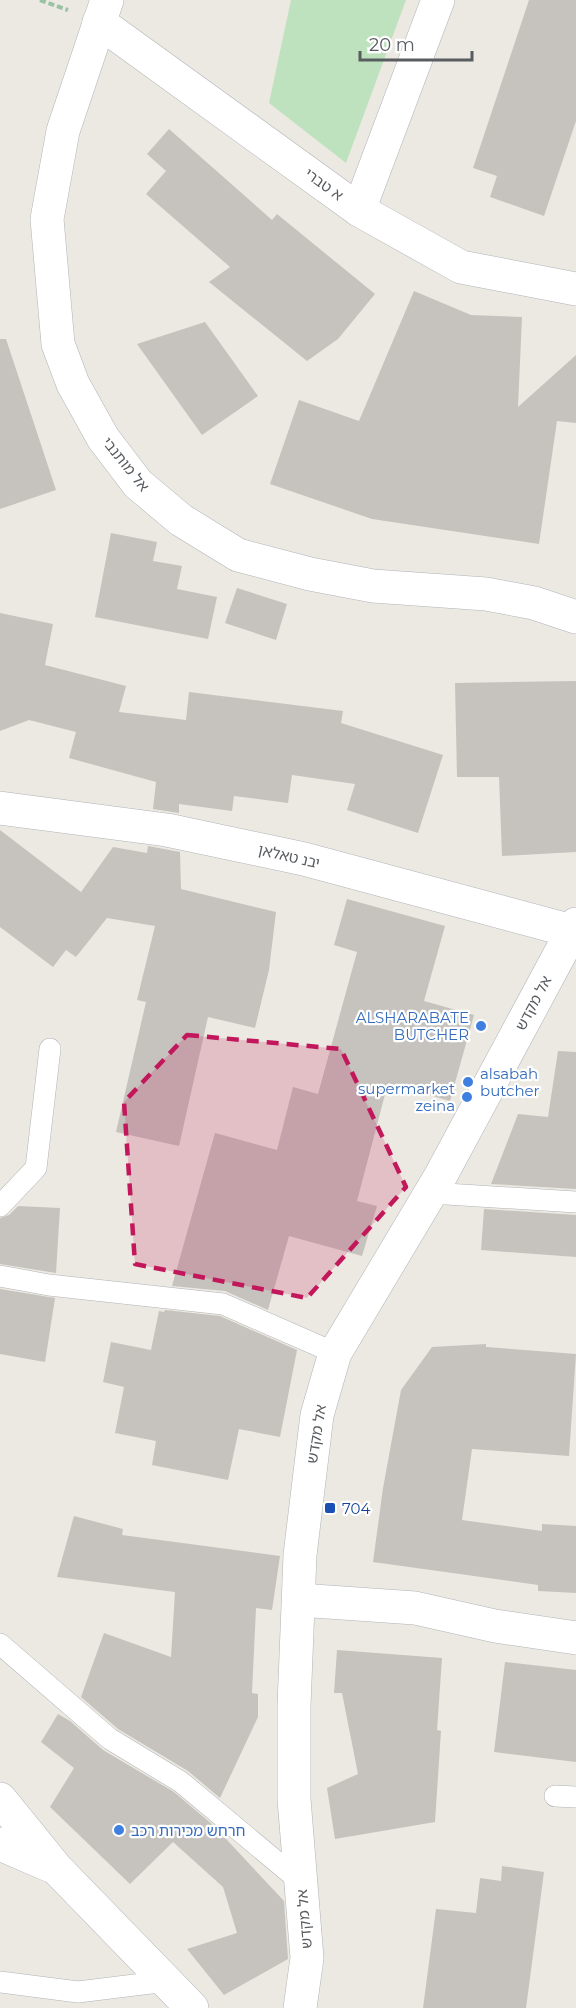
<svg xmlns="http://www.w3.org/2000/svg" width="576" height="2008" font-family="Montserrat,'Noto Sans Hebrew',sans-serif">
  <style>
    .green { fill: #bfe2be }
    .building { fill: #c6c3be }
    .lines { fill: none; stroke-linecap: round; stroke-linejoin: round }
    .lane-casing { stroke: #b1b3b8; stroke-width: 22 }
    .street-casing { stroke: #b1b3b8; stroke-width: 34 }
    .secondary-casing { stroke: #b0b3b8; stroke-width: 34 }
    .path { stroke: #99c2a4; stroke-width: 4; stroke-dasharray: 6 3; stroke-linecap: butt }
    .lane { stroke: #fff; stroke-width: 21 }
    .street { stroke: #fff; stroke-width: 33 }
    .secondary { stroke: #fff; stroke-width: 33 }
    .marked { fill: #c2185b; fill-opacity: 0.2; stroke: #c2185b; stroke-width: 4.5; stroke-dasharray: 12 8; stroke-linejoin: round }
    .shop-dot { fill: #3f7fe0; stroke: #fff; stroke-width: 2 }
    .transit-dot { fill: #1a4fb4; stroke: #fff; stroke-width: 2 }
    .labels { text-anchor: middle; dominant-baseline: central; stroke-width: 4.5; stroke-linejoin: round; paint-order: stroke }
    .street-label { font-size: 15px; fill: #595d61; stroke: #fff }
    .shop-label { font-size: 15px; fill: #366cbe; stroke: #fff; text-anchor: end }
    .transit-label { font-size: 15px; fill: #164399; stroke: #fff; text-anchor: start }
  </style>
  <rect width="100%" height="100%" fill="#ebe9e1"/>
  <polygon class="green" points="291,0 406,0 346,163 269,103"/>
  <g class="building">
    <polygon points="529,0 576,0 576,121 544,216 490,197 497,176 473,168"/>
    <polygon points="169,129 272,220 277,214 375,294 338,339 307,361 209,282 230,267 146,194 166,171 147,154"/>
    <polygon points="414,291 471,315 522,317 518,407 576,355 576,423 557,421 539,544 372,519 270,484 299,400 359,421"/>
    <polygon points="205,322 258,396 202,435 137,344"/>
    <polygon points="0,339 6,339 56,490 0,509"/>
    <polygon points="111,533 157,542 153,561 182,566 177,589 217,597 208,639 95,617"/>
    <polygon points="237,588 287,604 276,640 225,623"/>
    <polygon points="0,613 53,624 45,665 126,686 119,712 186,720 189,692 343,711 341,723 443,755 418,833 347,810 355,784 292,775 288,803 234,796 232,811 179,804 179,813 153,809 156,782 69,758 76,732 29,720 0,731"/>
    <polygon points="576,681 576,852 502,856 499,777 457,777 455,683"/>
    <polygon points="0,830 81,892 113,847 147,853 148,846 180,852 181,889 276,912 269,970 255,1028 208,1017 179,1146 116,1132 146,1002 137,1000 155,926 107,918 76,957 66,950 53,967 0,927"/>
    <polygon points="347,899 445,926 424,1001 474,1015 450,1101 388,1083 357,1201 377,1206 362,1256 289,1236 268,1310 225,1291 172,1286 215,1133 277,1150 293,1087 318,1094 357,952 334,945"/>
    <polygon points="558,1051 576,1052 576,1189 491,1184 518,1114 548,1117"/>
    <polygon points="18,1206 60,1208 56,1273 0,1264 0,1218 9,1215"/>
    <polygon points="484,1209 576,1215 576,1257 481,1250"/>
    <polygon points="0,1289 55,1298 45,1362 0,1354"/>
    <polygon points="165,1310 220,1316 297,1350 280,1437 239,1429 228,1480 152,1465 156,1441 115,1433 124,1387 103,1382 111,1342 151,1350 159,1311 164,1312"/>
    <polygon points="486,1344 486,1347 576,1354 569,1456 472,1449 462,1520 542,1531 542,1524 576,1526 576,1593 538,1591 538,1585 373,1562 383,1488 401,1390 432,1347"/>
    <polygon points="74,1516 123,1529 122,1535 280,1556 272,1610 256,1608 252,1693 258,1694 258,1717 220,1798 188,1771 118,1729 81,1697 104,1633 171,1657 175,1592 57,1577"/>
    <polygon points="337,1650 442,1658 437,1730 441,1731 435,1822 335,1839 327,1788 358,1774 342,1693 334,1693"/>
    <polygon points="505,1662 576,1670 576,1762 494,1752"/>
    <polygon points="58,1714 70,1721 103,1750 174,1792 213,1825 284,1901 288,1959 224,1995 187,1949 237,1933 223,1887 173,1842 130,1884 50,1807 74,1768 41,1742"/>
    <polygon points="502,1866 544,1872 526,2008 423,2008 436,1909 476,1913 480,1878 501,1881"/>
  </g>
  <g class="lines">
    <g class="lane-casing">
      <g id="lane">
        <polyline points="430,1193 576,1202"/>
        <polyline points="0,1206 36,1168 50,1049"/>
        <polyline points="0,1276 49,1285 223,1304 335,1353"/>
        <polyline points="0,1644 110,1739 181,1782 301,1882"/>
        <polyline points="555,1796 576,1797"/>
        <polyline points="0,1982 78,1992 167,1981"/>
      </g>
    </g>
    <g class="street-casing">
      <g id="street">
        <polyline points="107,0 63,131 47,219 58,344 73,384 103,438 138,484 181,520 238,555 310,574 373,586 486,594 534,603 576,617"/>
        <polyline points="99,22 359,210 461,267 576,289"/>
        <polyline points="359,210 438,0"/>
        <polyline points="0,808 167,830 304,859 572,931"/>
        <polyline points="299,1600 415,1608 495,1626 576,1638"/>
        <polyline points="300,2008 307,1958 294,1799 294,1706 300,1555 317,1415 335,1353 440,1177 576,924"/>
      </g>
    </g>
    <g class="secondary-casing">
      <g id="secondary">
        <polyline points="0,1799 56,1868 192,2008"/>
        <polyline points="0,1844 51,1866"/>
      </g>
    </g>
    <polyline class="path" points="40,0 68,10"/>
    <use href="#lane" class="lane"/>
    <use href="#street" class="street"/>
    <use href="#secondary" class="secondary"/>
  </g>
  <path class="marked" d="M187,1035L341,1049L406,1187L307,1298L135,1264L124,1102Z"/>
  <g class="shop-dot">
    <circle cx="481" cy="1026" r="6"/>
    <circle cx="468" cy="1082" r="6"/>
    <circle cx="467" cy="1097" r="6"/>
    <circle cx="119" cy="1830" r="6"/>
  </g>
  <rect class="transit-dot" x="324" y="1502" width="12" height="12" rx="3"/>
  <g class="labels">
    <g class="street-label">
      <text transform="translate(324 184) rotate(36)">א טברי</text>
      <text transform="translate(126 464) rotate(51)">אל מותנבי</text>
      <text transform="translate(289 856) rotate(13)">יבנ טאלאן</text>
      <text transform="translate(533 1003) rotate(-62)">אל מקדש</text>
      <text transform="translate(316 1434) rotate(-81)">אל מקדש</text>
      <text transform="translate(304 1919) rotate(-95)">אל מקדש</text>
    </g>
    <g class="shop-label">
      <text x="469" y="1017">ALSHARABATE<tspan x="469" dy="17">BUTCHER</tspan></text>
      <text x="480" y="1073" text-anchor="start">alsabah<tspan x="480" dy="17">butcher</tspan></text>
      <text x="455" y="1088">supermarket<tspan x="455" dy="17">zeina</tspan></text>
      <text x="131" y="1830" text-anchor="start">חרחש מכירות רכב</text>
    </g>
    <g class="transit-label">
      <text x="342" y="1508">704</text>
    </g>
  </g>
  <path d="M360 51v9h112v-9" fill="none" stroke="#595d61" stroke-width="3"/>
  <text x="369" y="51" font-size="18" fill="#595d61" stroke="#ffffff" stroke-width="4.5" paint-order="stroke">20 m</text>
</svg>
